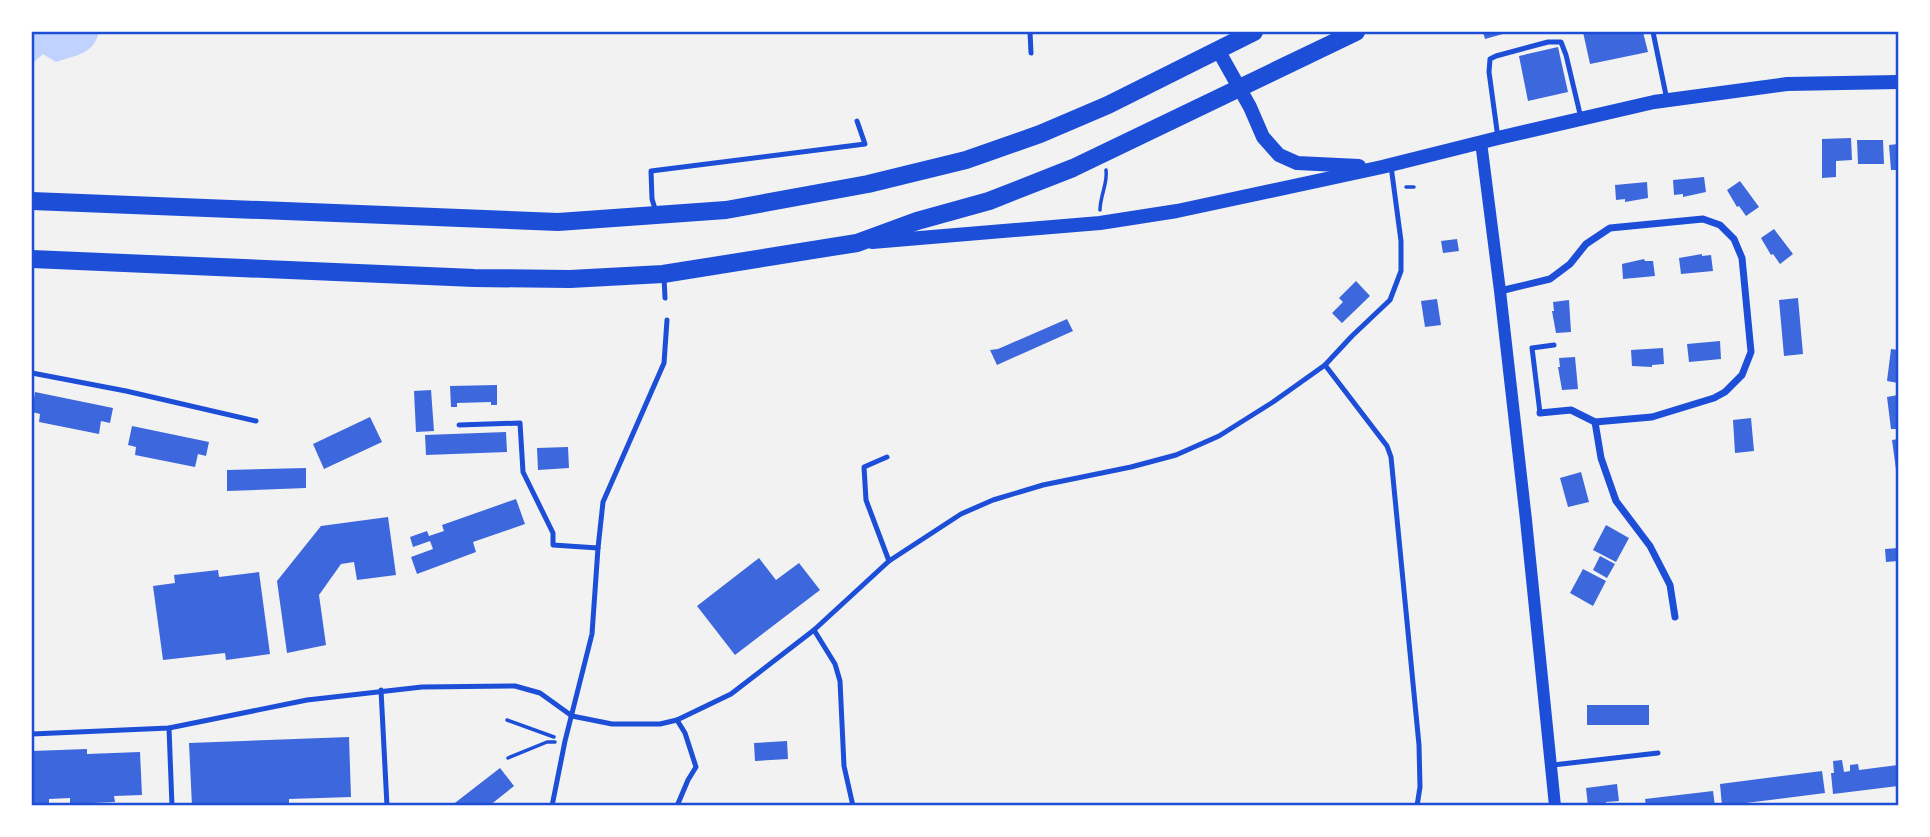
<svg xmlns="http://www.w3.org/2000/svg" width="1930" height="837" font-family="'Sofia Sans Condensed',sans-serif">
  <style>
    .water { fill: #bfd3fe }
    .building { fill: #3d67dc }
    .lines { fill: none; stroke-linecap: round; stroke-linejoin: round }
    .path { stroke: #1d4ed8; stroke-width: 3.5 }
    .service { stroke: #1d4ed8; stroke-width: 5 }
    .minor { stroke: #1d4ed8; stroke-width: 7 }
    .tertiary { stroke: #1d4ed8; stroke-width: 12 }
    .secondary { stroke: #1d4ed8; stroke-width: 14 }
    .trunk { stroke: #1d4ed8; stroke-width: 18 }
    .neatline { fill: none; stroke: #1d4ed8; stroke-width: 2.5 }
  </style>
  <rect width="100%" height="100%" fill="#f2f2f2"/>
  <path class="water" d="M32,32H99C93,55 76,55 56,62L43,54L35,61L32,68Z"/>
  <g class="building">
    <polygon points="1483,32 1510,32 1485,39"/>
    <polygon points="1583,32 1643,32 1648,52 1590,64"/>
    <polygon points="1558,47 1568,92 1528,101 1519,56"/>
    <polygon points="1851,138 1852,160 1836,161 1836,177 1822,178 1822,139"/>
    <polygon points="1857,140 1883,140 1884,164 1858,164"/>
    <polygon points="1898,144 1898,170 1891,170 1889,145"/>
    <polygon points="1704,177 1706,192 1683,197 1683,194 1674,195 1673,180"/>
    <polygon points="1740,181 1759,207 1746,216 1739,206 1737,207 1727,190"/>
    <polygon points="1647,182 1648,198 1625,202 1625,199 1616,200 1615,185"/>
    <polygon points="1774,229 1793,254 1780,264 1773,254 1771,255 1761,238"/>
    <polygon points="1457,239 1459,251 1443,253 1441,241"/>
    <polygon points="1702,254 1702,256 1711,255 1713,271 1681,274 1679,258"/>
    <polygon points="1644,259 1645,261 1653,261 1655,276 1623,279 1622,264"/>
    <polygon points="1356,281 1370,296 1342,323 1332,313 1343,302 1339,298"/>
    <polygon points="1798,298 1803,354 1784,356 1779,300"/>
    <polygon points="1437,299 1441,325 1425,327 1421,301"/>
    <polygon points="1569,300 1571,332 1556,333 1552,311 1554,311 1553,302"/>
    <polygon points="1067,319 1073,331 997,365 990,350 998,349"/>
    <polygon points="1720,341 1721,359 1689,362 1687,344"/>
    <polygon points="1663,348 1664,364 1652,365 1652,367 1632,366 1631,350"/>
    <polygon points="1891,349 1898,350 1898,383 1887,381"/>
    <polygon points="1575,357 1578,389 1562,390 1558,367 1560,367 1559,358"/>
    <polygon points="497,385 497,405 491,405 491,402 457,403 457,407 451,407 450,386"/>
    <polygon points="431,390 434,431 416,432 414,391"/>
    <polygon points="35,392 113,408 110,423 101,421 99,434 39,422 40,414 32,412"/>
    <polygon points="1898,395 1898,429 1891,429 1887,397"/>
    <polygon points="370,417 382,442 324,469 313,444"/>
    <polygon points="1751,418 1754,451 1735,453 1733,420"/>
    <polygon points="132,426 209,442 206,456 198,454 195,467 135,455 136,447 128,445"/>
    <polygon points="506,432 507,452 426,455 425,435"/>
    <polygon points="1898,439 1898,477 1897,477 1892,440"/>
    <polygon points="568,447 569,468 538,470 537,448"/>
    <polygon points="306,468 306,488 227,491 227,470"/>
    <polygon points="1581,472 1589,502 1568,507 1560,478"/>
    <polygon points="516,499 525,524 473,542 476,552 417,574 411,557 433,549 430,541 413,547 410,537 427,531 429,536 444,531 442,525"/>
    <polygon points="388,517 396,575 357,580 354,562 341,564 319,595 326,645 287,653 277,581 321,526"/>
    <polygon points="1606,525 1629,538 1616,562 1593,550"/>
    <polygon points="1898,548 1898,561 1886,562 1885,549"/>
    <polygon points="1600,556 1615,564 1607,578 1593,570"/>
    <polygon points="759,558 776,580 799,563 820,590 735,655 697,606"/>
    <polygon points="1583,569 1606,581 1593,606 1570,593"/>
    <polygon points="218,570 219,577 259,572 270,654 226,660 225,653 163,660 153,586 175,583 174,575"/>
    <rect x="1587" y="705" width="62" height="20"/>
    <polygon points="349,737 351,797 289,799 289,806 192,806 189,743"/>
    <polygon points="787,741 788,759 755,761 754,743"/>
    <polygon points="87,749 87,754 140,752 142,795 114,796 115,802 70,804 70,798 49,799 49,806 32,806 32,751"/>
    <polygon points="1842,760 1844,772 1850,771 1850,765 1858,764 1859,770 1898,765 1898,786 1833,794 1831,773 1834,773 1833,761"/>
    <polygon points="500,768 514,786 489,806 451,806"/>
    <polygon points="1822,771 1825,793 1722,806 1720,784"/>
    <polygon points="1617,784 1619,801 1606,802 1606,806 1588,806 1586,788"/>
    <polygon points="1713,791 1715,806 1646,806 1645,799"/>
  </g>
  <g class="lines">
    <g class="path">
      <polyline points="1406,187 1414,187"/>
      <path d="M1100,210C1100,196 1108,183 1106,170"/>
      <polyline points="507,720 554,737"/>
      <polyline points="508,758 547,742 555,742"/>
    </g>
    <g class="service">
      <polyline points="1030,32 1031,53"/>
      <polyline points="1653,32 1667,100"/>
      <polyline points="1498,138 1489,72 1490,59 1496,56 1548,42 1561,42 1566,55 1581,118"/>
      <polyline points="656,212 652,199 651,171 865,144 857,121"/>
      <polyline points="664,277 665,298"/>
      <polyline points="1325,365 1387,446 1391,457 1419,745 1420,787 1417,806"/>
      <polyline points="32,373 126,391 256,421"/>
      <polyline points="1540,413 1532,348 1554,345"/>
      <polyline points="459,425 520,423 523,472 553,533 553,545 598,548"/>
      <polyline points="887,457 864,467 866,500 889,561"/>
      <polyline points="814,630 835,664 840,681 844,766 853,806"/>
      <polyline points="381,690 387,806"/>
      <polyline points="677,720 685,733 696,767 688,780 677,806"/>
      <polyline points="169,728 172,806"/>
      <polyline points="32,734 169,728 307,700 422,687 515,686 540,693 572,716 612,724 660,724 677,720 731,694 814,630 889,561 961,514 993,500 1043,485 1131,467 1176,455 1219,436 1273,402 1325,365 1352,336 1390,300 1401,271 1401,241 1391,166"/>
      <polyline points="1553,765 1658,753"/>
      <polyline points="552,806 565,741 592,634 598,548 603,502 664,363 667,320"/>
    </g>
    <g class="minor">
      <polyline points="1500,291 1550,279 1570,264 1586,244 1610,228 1703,219 1720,225 1734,239 1742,258 1751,352 1742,375 1725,392 1714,398 1652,417 1595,422 1601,458 1616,501 1650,546 1670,585 1675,617"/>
      <polyline points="1540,413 1571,410 1595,422"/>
    </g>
    <polyline class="tertiary" points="1481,142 1500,291 1526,520 1555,806"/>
    <g class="secondary">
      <polyline points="1218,50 1250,107 1263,137 1279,155 1297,163 1359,166"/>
      <polyline points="872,242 1100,223 1177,211 1382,167 1498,138 1654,102 1787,84 1898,82"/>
    </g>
    <g class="trunk">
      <polyline points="32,201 558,222 726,210 868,184 966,160 1040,134 1108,105 1254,32"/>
      <polyline points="32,259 474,278 570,279 663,274 857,243 917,221 989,201 1073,168 1356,32"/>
    </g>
  </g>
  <rect width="1930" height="837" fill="none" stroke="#ffffff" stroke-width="66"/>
  <rect x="33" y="33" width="1864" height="771" class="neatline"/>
</svg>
